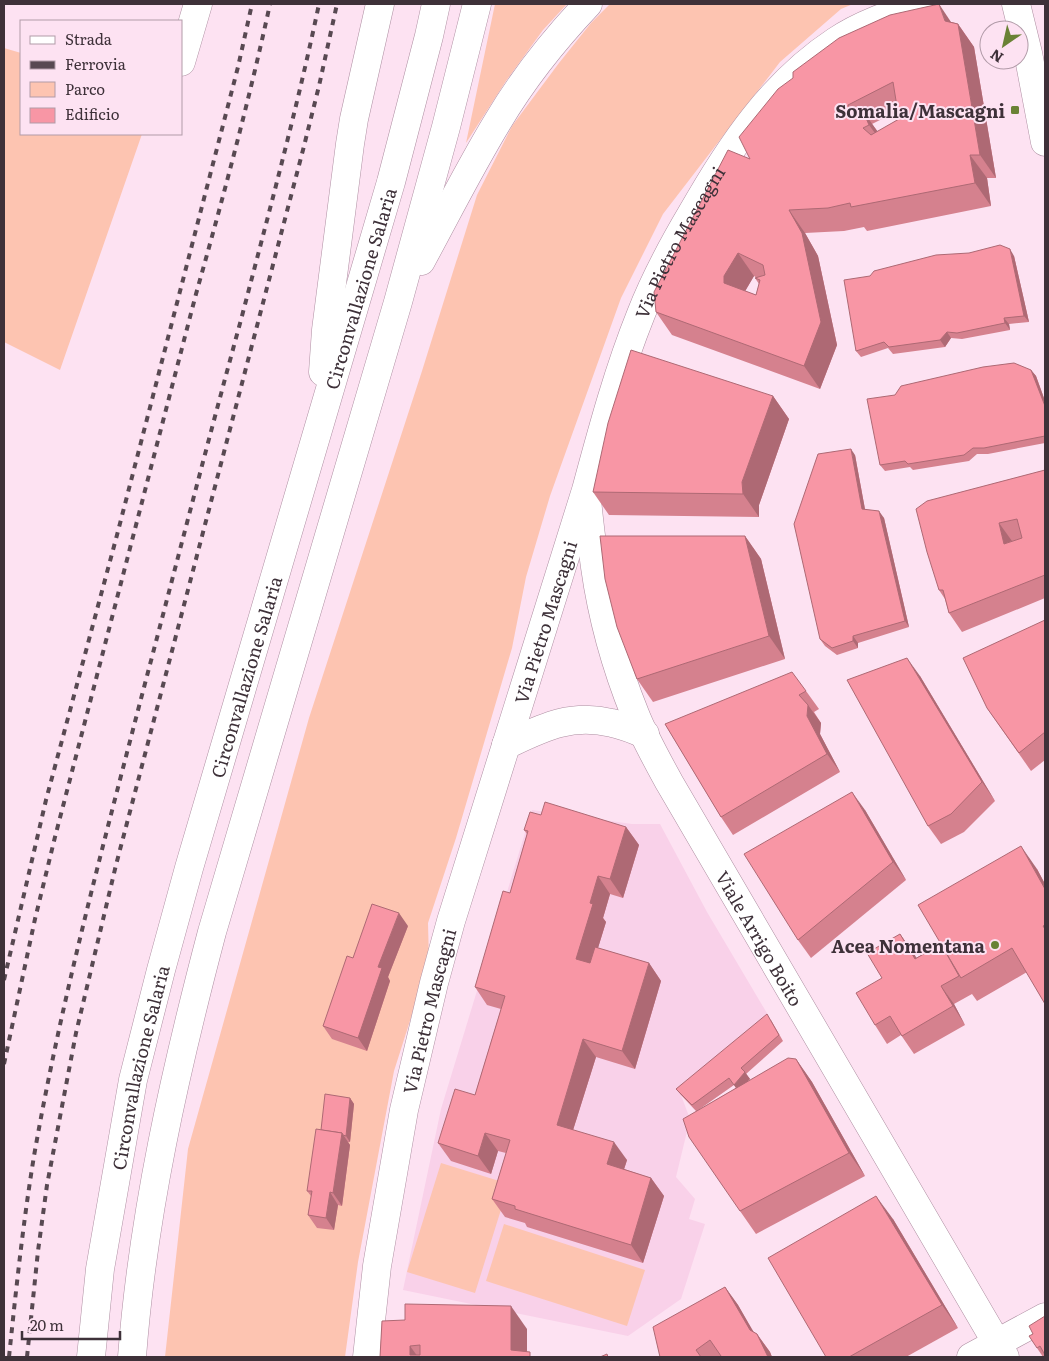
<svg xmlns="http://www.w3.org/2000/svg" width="1049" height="1361" font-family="Literata,serif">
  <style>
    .built { fill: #f9d1e9 }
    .green { fill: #fdc4b1 }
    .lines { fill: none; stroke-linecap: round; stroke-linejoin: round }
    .minor-casing { stroke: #ae8fa2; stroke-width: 29 }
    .major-casing { stroke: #ae8fa2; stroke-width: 29 }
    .highway-casing { stroke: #ae8fa2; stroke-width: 29 }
    .minor { stroke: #fff; stroke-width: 28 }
    .major { stroke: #fff; stroke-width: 28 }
    .highway { stroke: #fff; stroke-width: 28 }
    .rail { stroke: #584952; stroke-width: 4; stroke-dasharray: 6 6; stroke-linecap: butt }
    .wall { fill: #d5818e; fill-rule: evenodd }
    .shaded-wall { fill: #ae6974 }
    .building { fill: #f896a5; stroke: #ae6974; fill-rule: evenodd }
    .poi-dot { fill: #6a8235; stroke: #fde2f2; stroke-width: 2 }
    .labels { text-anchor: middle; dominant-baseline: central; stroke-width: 4; stroke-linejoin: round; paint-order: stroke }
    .poi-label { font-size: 18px; font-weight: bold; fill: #3e3139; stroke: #fde2f2; text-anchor: end }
    .street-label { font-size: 18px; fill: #3e3139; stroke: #fde2f2 }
  </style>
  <rect width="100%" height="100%" fill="#fde2f2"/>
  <polygon class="built" points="532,810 632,824 660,824 707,912 771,1020 681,1095 690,1119 676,1177 695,1199 689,1219 705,1224 681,1299 628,1336 403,1290 441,1109"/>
  <g class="green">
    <polygon points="495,4 567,4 543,30 506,81 466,143"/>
    <polygon points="610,4 853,4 841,9 780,62 663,214 621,298 550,496 526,577 512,648 456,838 428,923 429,961 394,1071 358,1262 345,1357 165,1357 188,1149 309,718 422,371 477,195 512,126 559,63 591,23"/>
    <polygon points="4,48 21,53 21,134 142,134 60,370 4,342"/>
    <polygon points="441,1163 509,1184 475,1293 407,1272"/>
    <polygon points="504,1224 645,1270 627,1326 486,1281"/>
  </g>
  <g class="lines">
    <g class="minor-casing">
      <g id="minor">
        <polyline points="181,62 198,4"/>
        <path id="s1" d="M587,499C589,522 592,544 595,567C602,617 616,667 635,714C644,737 657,760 669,782L1005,1357"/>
        <path d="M506,745C542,728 570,713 612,723C623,725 634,730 645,734"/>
        <path id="s2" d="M367,1357L377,1266L404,1110L434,983L451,921L586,490C602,431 618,371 641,314C655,278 673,245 692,213C729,148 772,83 836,41C863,23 892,14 922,4"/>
        <polyline points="971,1357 1045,1317"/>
      </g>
    </g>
    <g class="major-casing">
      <polyline id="major" points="1016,4 1028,53 1045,142"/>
    </g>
    <g class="highway-casing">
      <g id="highway">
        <path d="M421,261C446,215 470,167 498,121C523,79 554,40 588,4"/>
        <polyline points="323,372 326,330 350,144 354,119 380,4"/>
        <path id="s3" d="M91,1357L100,1269L133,1080L161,970L189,868L391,182L429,36L436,4"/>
        <path d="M132,1357C143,1213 175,1072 212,932L398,302L446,127L477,4"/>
      </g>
    </g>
    <use href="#minor" class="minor"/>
    <use href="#major" class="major"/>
    <use href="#highway" class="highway"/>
    <g class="rail">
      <polyline points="4,980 46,800 117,535 238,67 252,4"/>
      <path d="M4,1064L35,919L55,837L196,294C223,198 249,101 270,4"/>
      <path d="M9,1357C16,1290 23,1223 34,1156C60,1007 99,861 137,714C172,581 206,448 242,316C269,212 297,109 319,4"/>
      <polyline points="27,1357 38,1251 47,1185 76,1033 116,865 303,150 319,86 337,4"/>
    </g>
  </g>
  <g class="wall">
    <path d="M952,22L958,24L974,47L996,178H987L991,206L867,231L864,227L844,231L805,233L818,256L837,345L820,389L672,335L656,312L750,159ZM898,111L899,119L878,132L872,124ZM754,276L757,278H755L759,284L756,295L745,291Z"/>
    <polygon points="1014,256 1029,322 1009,324 1010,330 962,339 951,338 945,347 893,354 888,348 861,357 856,351"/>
    <polygon points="1031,370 1036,376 1045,401 1045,443 988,454 977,454 969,461 913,470 910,467 885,471 880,465 895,395"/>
    <polygon points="773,396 789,419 759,505 759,517 609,515 593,492"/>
    <polygon points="855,455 865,509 884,518 909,627 858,643 858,648 837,655 825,646 820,639"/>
    <polygon points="1045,470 1045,598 962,632 949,613 945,599 939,590"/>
    <polygon points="745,536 761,559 785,659 653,702 637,679"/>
    <polygon points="1045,620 1045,760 1031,771 987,708"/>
    <polygon points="920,676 995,801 964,832 941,844 928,826"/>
    <polygon points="806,691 819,709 814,712 821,723 820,734 840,772 733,835 721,817 665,724"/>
    <polygon points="865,810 906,880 811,958 798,940"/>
    <polygon points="541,815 626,827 639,845 623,898 610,894 603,918 606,922 598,948 649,963 661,981 635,1069 596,1057 573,1130 627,1160 624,1169 651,1178 664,1196 643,1263 527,1227 525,1223 505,1217 492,1199 506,1153 498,1151 491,1174 451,1161 438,1143 475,1095 501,1009 487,1005 475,987 510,893 527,834 524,830"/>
    <polygon points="1037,869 1045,884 1045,1004 1027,972 977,1001 972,994 954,1004 965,1025 914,1054 901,1035 887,1044 875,1025 882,978 900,934 916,958 941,944"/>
    <polygon points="408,926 388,977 390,981 367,1051 332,1039 323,1026 353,958"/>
    <path d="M771,1020L783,1041L746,1074L750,1079L747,1082L796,1059L812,1082L865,1176L756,1234L740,1211L696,1111L681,1095L676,1089ZM734,1085L736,1088L697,1111Z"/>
    <polygon points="350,1098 354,1104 350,1142 348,1142 350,1145 342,1206 338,1205 334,1230 317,1228 308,1215 311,1196 307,1191 321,1130"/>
    <polygon points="893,1219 958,1328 906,1357 826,1357"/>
    <polygon points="725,1287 738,1305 753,1332 757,1334 770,1352 772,1357 660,1357"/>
    <polygon points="1045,1316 1045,1357 1043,1357 1037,1348 1033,1334"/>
    <polygon points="382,1321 527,1329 527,1352 380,1357"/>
  </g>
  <g class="shaded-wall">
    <polygon points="939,4 955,28 945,21"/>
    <polygon points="958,24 974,47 996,178 980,155"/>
    <polygon points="848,105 864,127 850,114"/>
    <polygon points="863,111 880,135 886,148 869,125"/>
    <polygon points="970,155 987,178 991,206 975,183"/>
    <polygon points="789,210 805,233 818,256 837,345 820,389 804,366"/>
    <polygon points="1010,249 1014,256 1029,322 1024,316"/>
    <polygon points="738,253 754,276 740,300 724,283 724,276"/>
    <polygon points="1004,318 1009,324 1010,330 1005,323"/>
    <polygon points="947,332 951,338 945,347 940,340"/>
    <polygon points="1031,370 1036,376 1045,401 1045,406"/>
    <polygon points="773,396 789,419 759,505 759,517 743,494 742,482"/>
    <polygon points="851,449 855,455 866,515 862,509"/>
    <polygon points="879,511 884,518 909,627 905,621"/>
    <polygon points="999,523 1012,541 1004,544"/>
    <polygon points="745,536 761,559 785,659 769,636"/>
    <polygon points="853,636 858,643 858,648 853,641"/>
    <polygon points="907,658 920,676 995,801 982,782"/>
    <polygon points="808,705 821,723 820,734 840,772 827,754 807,716"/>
    <polygon points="852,792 865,810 906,880 893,862"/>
    <polygon points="626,827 639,845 623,898 610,879"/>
    <polygon points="1021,846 1037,869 1045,884 1045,889"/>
    <polygon points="598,876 610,894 603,918 606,922 589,977 576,959 590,903"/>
    <polygon points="399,913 408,926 388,977 390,981 367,1051 358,1038 378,967"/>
    <polygon points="900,934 913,952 928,977 915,959"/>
    <polygon points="649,963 661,981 635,1069 622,1051"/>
    <polygon points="941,986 954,1004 965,1025 953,1006"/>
    <polygon points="583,1039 596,1057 569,1143 557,1125"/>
    <polygon points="796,1059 812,1082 865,1176 849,1153"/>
    <polygon points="745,1072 750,1079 738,1091 734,1085"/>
    <polygon points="350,1098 354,1104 350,1142 346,1136"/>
    <polygon points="342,1133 350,1145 342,1206 333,1193"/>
    <polygon points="485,1133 498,1151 491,1174 478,1156"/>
    <polygon points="614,1142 627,1160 620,1182 607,1164"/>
    <polygon points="651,1178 664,1196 643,1263 631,1245"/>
    <polygon points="330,1192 338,1205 334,1230 326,1218"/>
    <polygon points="876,1196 893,1219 958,1328 942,1305"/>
    <polygon points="725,1287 738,1305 763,1348 750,1330"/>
    <polygon points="511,1306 527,1329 527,1357 511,1350"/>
    <polygon points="757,1334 770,1352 772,1357 768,1357"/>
    <polygon points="410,1346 418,1357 410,1355"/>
  </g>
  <g class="building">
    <path d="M939,4L945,21L958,24L980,155H970L975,183L851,207L850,203L828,208L789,210L802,233L821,322L804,366L656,312L654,292L728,150L750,159L739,137L778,89L793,78V72L839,38L890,15ZM893,82L899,119L871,135L863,128L869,125L863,111L850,114L848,105ZM738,253L763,265L765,275L755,278L760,280L756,295L724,283V276Z"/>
    <polygon points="1000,245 1010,249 1024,316 1004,318 1005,323 957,333 947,332 940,340 889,347 884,342 856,351 844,280 870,276 874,271 936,255 969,253"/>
    <polygon points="631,350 773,396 742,482 743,494 593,492 608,423"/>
    <polygon points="1014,363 1031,370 1045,406 1045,436 984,448 973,448 964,455 908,464 905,461 880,465 867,399 895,395 901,386 983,367"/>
    <polygon points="851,449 862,509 879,511 905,621 853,636 853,641 832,648 820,639 794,524 818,454"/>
    <path d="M1045,470V575L949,613L943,590H939L927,552L916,509L927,501ZM1017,519L1022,538L1004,544L999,523Z"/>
    <polygon points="600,536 745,536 769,636 637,679 617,627 605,579"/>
    <polygon points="1045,620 1045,732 1019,753 987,708 963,658"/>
    <polygon points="907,658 982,782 951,814 928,826 847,680"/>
    <polygon points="792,672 806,691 799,695 808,705 807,716 827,754 721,817 665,724"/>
    <polygon points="852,792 893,862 798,940 744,854"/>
    <polygon points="545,802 626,827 610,879 598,876 590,903 593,904 576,959 590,963 595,947 649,963 622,1051 583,1039 557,1125 614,1142 607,1164 651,1178 631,1245 515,1209 515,1206 492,1199 510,1140 485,1133 478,1156 438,1143 455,1089 475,1095 505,996 475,987 503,891 510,893 528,831 524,830 530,812 541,815"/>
    <polygon points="1021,846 1045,889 1045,925 1043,926 1045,929 1045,1004 1012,948 961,978 918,905"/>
    <polygon points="372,904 399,913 378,967 382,968 358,1038 323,1026 347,956 353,958"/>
    <polygon points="900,934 915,959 941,944 959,976 941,986 953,1006 902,1036 890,1016 875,1025 856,993 882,978 867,953"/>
    <polygon points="767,1014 779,1035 741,1068 745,1072 734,1085 729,1078 692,1105 676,1089"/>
    <polygon points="788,1058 796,1059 849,1153 740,1211 689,1137 683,1119"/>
    <polygon points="325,1094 350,1098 346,1136 343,1135 342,1133 321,1130"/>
    <polygon points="316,1129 342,1133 333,1193 330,1192 326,1218 308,1215 312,1191 307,1191"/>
    <polygon points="876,1196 942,1305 849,1357 826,1357 768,1258"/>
    <polygon points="725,1287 750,1330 757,1334 768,1357 718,1357 721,1356 710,1340 696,1350 701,1357 660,1357 653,1327"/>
    <path d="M405,1304L511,1306V1350L530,1352V1357H377H380L382,1321L405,1320ZM420,1345V1355H410V1346Z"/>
    <polygon points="1045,1316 1045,1355 1040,1346 1037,1348 1029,1336 1033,1334 1029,1326"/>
    <polygon points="607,1354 608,1357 600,1357"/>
  </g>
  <g class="poi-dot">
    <rect x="1010" y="105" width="10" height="10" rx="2.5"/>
    <circle cx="995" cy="945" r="5"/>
  </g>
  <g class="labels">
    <g class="poi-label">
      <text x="1005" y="110">Somalia/Mascagni</text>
      <text x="985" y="945">Acea Nomentana</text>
    </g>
    <g class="street-label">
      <text stroke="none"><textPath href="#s2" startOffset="1162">Via Pietro Mascagni</textPath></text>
      <text stroke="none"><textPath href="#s3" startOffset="1104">Circonvallazione Salaria</textPath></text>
      <text stroke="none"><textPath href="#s2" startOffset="758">Via Pietro Mascagni</textPath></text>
      <text stroke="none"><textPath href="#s3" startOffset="699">Circonvallazione Salaria</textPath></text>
      <text stroke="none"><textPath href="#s1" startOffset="478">Viale Arrigo Boito</textPath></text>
      <text stroke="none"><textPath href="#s2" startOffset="352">Via Pietro Mascagni</textPath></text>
      <text stroke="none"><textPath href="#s3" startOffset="294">Circonvallazione Salaria</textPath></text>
    </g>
  </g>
  <rect width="1049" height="1361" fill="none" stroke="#3e3139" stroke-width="10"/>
  <rect x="20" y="20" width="162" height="115" fill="#fde2f2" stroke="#b19ba8"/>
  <rect x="30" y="36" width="25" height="8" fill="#ffffff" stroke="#b19ba8"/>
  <text x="65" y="45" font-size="15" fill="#3e3139">Strada</text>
  <rect x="30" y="61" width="25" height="8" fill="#584952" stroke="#b19ba8"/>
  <text x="65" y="70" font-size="15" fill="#3e3139">Ferrovia</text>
  <rect x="30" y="82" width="25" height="15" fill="#fdc4b1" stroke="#b19ba8"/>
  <text x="65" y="95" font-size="15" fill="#3e3139">Parco</text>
  <rect x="30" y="108" width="25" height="15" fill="#f896a5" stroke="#b19ba8"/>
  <text x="65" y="120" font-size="15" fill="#3e3139">Edificio</text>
  <g transform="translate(1004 45) rotate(214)"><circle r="24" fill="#fde2f2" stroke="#b19ba8"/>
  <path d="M0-4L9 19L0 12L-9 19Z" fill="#6a8235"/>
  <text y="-8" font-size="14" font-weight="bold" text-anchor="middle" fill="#3e3139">N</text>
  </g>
  <path d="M22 1331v8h98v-8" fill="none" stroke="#3e3139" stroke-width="2.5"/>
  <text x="30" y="1331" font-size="15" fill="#3e3139" stroke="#fde2f2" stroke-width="4" paint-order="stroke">20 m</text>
</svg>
